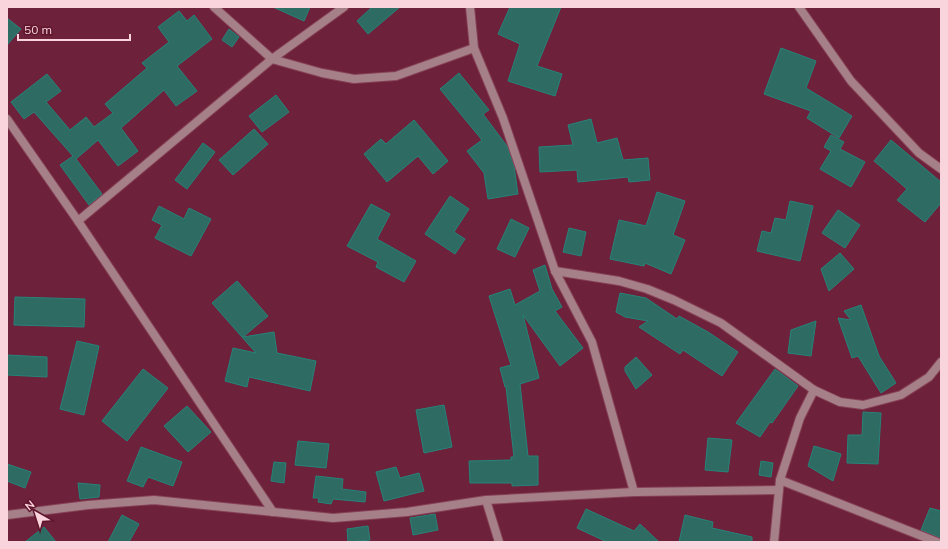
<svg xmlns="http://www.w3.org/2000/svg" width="948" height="549" font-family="Mulish,sans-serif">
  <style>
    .building { fill: #2d6b63; stroke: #268479 }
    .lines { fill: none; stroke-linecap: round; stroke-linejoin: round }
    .street-casing { stroke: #864157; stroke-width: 10 }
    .street { stroke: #a68088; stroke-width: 8 }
  </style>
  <rect width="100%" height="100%" fill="#6d213a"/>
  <g class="building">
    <polygon points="273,7 310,7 304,21"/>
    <polygon points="372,7 400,7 368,34 357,21"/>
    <polygon points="510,7 561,7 537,66 562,74 555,96 508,81 520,44 498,34"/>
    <polygon points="179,11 187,21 194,15 212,39 177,66 197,91 176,106 164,90 121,128 138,151 118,166 98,140 76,159 102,194 89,205 60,165 73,156 34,112 24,119 11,102 47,74 61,91 46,102 70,130 86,117 94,127 113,113 105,104 147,68 142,63 169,42 158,27"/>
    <polygon points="7,18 21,29 7,45"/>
    <polygon points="229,29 239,37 232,47 222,40"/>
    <polygon points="781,48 816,61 806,88 852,116 839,138 807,118 811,111 764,94"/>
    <polygon points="459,73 489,110 483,114 507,146 514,166 518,194 488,199 484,173 467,151 482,140 440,89"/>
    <polygon points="276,95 289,112 262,132 249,116"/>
    <polygon points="591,119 597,143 617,138 623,160 648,158 650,180 629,182 628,177 578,182 577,170 540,172 539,147 573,145 568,125"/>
    <polygon points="414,120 448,161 433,174 418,156 387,182 364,154 381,139 386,144"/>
    <polygon points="254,129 268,144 233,175 219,160"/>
    <polygon points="831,135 844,142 840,149 865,162 851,187 820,169 831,151 824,147"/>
    <polygon points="891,140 941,182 941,203 925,222 897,200 907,189 874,161"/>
    <polygon points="203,143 215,152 187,189 175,180"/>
    <polygon points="657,192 685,201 673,235 685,240 671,274 645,263 644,266 610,259 619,220 646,226"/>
    <polygon points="450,196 469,209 454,232 465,239 455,254 425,234"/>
    <polygon points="790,201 813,206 800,261 757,251 762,231 771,233 775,218 786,220"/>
    <polygon points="371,204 390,214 377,239 416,261 404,282 376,267 378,262 347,246"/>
    <polygon points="159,206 184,219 189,208 211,219 191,256 155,238 162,225 152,220"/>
    <polygon points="838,210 860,225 845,248 822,233"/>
    <polygon points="511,219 529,228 515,257 497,249"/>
    <polygon points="569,228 586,232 581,256 563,252"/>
    <polygon points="840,253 854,269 829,291 821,269"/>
    <polygon points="545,265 552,289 562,307 555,311 583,348 560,366 523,315 539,378 520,384 528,456 538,456 538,485 512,486 512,483 470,483 469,461 511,460 511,457 514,457 506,387 505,387 500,368 511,365 489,296 510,289 515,305 540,291 533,270"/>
    <polygon points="237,281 268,316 243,337 274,332 277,353 316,361 310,391 249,377 247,387 225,381 233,348 256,353 212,303"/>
    <polygon points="620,293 646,298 677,319 679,316 708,332 738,352 722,376 683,350 680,354 639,327 648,321 625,317 616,312"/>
    <polygon points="15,297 85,299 84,327 14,325"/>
    <polygon points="861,305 879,356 896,383 881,393 858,356 852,358 838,318 851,320 844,311"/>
    <polygon points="816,321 811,356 788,353 791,330"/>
    <polygon points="77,341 99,346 84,415 60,409"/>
    <polygon points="7,355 47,357 47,377 7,375"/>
    <polygon points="636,357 652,375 636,389 625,371 625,367"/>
    <polygon points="143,369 168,388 127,441 102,421"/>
    <polygon points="775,369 798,386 772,423 770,422 760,437 736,423"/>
    <polygon points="444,405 452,447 424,453 416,410"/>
    <polygon points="187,406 211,432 188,452 164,426"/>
    <polygon points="863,412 881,413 878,464 847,463 848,435 862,435"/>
    <polygon points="708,438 732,440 728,472 705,470"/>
    <polygon points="298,441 329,444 326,468 295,465"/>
    <polygon points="814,446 841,454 833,481 808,466"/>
    <polygon points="141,447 182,462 173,486 148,477 143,487 127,481"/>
    <polygon points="761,461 773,463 771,477 759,475"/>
    <polygon points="274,462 286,463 284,483 271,481"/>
    <polygon points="7,464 31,472 25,488 7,481"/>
    <polygon points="396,467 400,478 419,473 424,491 384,501 376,472"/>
    <polygon points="316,476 343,479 342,489 366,492 365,502 333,499 331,504 318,502 319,498 313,498"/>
    <polygon points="78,483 100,485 99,497 80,499"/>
    <polygon points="930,508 941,511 941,538 921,530"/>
    <polygon points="586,509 634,531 640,524 659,542 607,542 577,528"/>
    <polygon points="435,514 438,530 413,535 410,518"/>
    <polygon points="122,515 139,524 129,542 108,542"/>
    <polygon points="685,515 713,522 712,528 752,537 752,542 679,542"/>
    <polygon points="368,526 370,540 348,542 347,529"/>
    <polygon points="44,527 56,542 25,542"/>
  </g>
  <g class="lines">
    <g class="street-casing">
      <g id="street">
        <polyline points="214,7 272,59 322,73 354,79 396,76 474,48"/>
        <polyline points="470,7 474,48 503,118 555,271 592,342 634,492"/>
        <polyline points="799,7 851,81 919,153 941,169"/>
        <polyline points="7,119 78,221 273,512"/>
        <polyline points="78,221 272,59 344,7"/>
        <polyline points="555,271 619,281 647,289 674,300 721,323 814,390 840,402 863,405 901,395 929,377 941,362"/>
        <polyline points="780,480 937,542"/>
        <polyline points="486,500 499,542"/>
        <polyline points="7,515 88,505 154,500 333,518 407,512 486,500 634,492 779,490"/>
        <polyline points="774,542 780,480 800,418 814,390"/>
      </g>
    </g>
    <use href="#street" class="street"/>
  </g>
  <rect width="948" height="549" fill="none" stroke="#fad4dc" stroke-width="16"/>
  <g transform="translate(36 513) rotate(321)" stroke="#60152f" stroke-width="3" paint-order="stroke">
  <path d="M0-3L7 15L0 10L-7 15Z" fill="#fad4dc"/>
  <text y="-6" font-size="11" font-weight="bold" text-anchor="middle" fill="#fad4dc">N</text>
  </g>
  <path d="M18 34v6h112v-6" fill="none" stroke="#fad4dc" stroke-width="2"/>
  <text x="24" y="34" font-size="12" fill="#fad4dc" stroke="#60152f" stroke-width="3" paint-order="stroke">50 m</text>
</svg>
